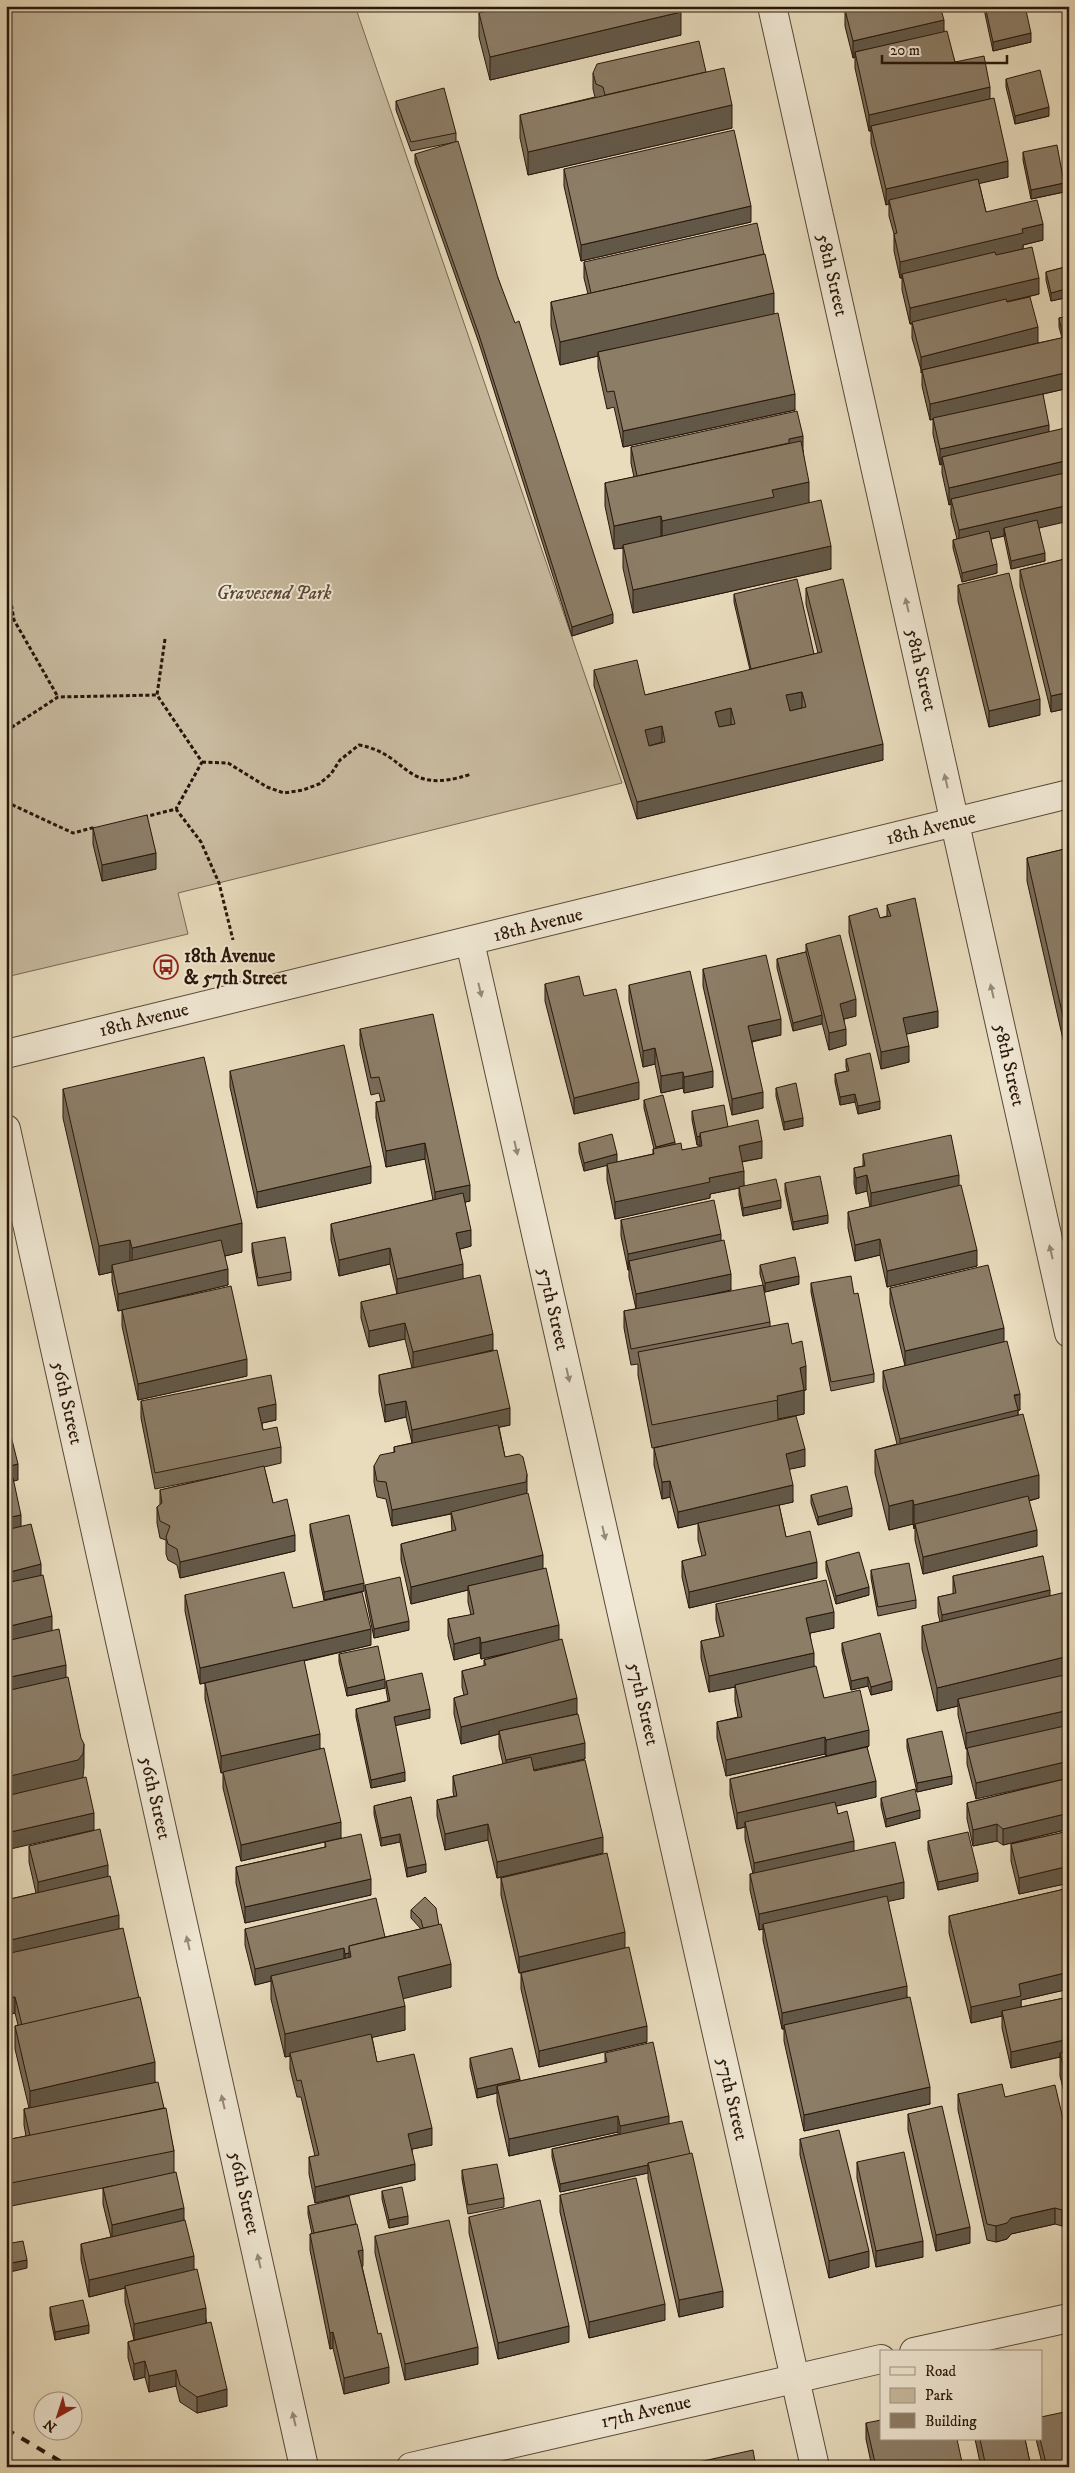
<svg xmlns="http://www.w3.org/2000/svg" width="1075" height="2473" font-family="'IM FELL DW Pica',serif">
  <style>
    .green { fill: #c8ba9f; stroke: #786854 }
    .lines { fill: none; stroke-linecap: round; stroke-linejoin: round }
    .minor-casing { stroke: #594837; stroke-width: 30 }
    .path { stroke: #29160a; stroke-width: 3; stroke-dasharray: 4 2.5; stroke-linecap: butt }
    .minor { stroke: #f0e8d4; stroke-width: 28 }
    .rail { stroke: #29160a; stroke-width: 4; stroke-dasharray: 9 9; stroke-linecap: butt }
    .wall { fill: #786c59; stroke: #29160a }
    .shaded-wall { fill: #625848; stroke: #29160a }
    .building { fill: #8c7d67; stroke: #29160a; fill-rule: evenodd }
    .oneway { fill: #968a79 }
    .labels { text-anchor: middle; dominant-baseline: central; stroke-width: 4; stroke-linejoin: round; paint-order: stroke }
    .street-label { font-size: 19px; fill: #29160a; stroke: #f0e8d4 }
    .park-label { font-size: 19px; font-style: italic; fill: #594737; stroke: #f0e8d4 }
    .poi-label { font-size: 19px; font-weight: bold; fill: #29160a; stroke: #f0e8d4; text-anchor: start }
  </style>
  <rect width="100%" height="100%" fill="#e8dcbd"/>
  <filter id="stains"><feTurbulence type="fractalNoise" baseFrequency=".004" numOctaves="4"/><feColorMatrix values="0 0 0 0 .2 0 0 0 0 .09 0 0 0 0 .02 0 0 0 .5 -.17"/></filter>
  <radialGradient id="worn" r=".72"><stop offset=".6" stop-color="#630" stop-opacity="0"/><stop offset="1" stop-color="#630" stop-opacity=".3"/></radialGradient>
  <polygon class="green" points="6,6 355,6 622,783 178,893 188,934 6,977"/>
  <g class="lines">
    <g class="minor-casing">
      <g id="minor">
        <polyline points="772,6 1069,1333"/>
        <polyline points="470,942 815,2467"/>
        <polyline points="6,1054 1069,794"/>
        <polyline points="6,1129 304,2467"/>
        <polyline points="914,2352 1069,2318"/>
        <polyline points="411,2467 881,2359"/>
      </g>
    </g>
    <g class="path">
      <polyline points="6,573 14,620 58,697"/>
      <polyline points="165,639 157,695 202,762 176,809"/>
      <polyline points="6,731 58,697 157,695"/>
      <path d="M202,762L228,763L267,787L284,793L303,790L319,784L331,774L340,760L359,745C410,754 403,797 471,774"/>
      <polyline points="6,802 73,833 96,827"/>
      <polyline points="144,817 176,809 201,842 219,883 233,940"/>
    </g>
    <use href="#minor" class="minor"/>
    <polyline class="rail" points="6,2429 70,2467"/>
  </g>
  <g class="wall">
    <polygon points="855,6 940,6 944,32 955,62 990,99 1008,177 979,183 986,212 1043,240 1023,245 1023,249 1039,294 1007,302 1038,343 1062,338 1059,327 1059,318 1069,316 1069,344 1067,344 1069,351 1069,388 1043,394 1039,528 1045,561 1011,569 1004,536 991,539 997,573 962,582 953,548 953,540 957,539 951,515 951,504 949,505 942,473 942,464 940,465 933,434 933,419 930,420 922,386 922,373 912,338 912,324 910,324 902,290 902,278 900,278 894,251 894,234 889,216 889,204 886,205 871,143 871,131 869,131 855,68 855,57 853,58 845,26 845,10 855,7"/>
    <polygon points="985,6 1031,42 993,51 985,14"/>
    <polygon points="479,13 681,35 490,80 479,37"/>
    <polygon points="706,72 732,128 528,175 520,138 520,115 595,97 593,89 593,73"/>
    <polygon points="1006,79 1049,116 1015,124 1006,87"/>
    <polygon points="396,101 456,133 456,142 411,151 396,110"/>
    <polygon points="1023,152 1064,192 1031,199 1023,160"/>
    <polygon points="415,154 498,278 613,623 572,636 479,343 415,162"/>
    <polygon points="564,169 751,222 581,261 564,186"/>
    <polygon points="584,262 774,314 795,410 623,447 614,407 607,409 598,368 598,356 560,365 551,326 551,302 588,294 584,278"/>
    <polygon points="1069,266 1069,297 1051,301 1046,280 1046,272"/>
    <polygon points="631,447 803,450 809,503 831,569 633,613 623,568 623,548 614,549 605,506 605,483 634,477 631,463"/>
    <polygon points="1069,558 1069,708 1051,712 1020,586 1020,570"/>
    <polygon points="958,585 1040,715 989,727 958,601"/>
    <polygon points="806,588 883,760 637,819 594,686 594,670 645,695 750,670 734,602 734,594 814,654 818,653 806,604"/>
    <polygon points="93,828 156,869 102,881 93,844"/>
    <polygon points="1069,848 1065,1048 1027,881 1027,858"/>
    <polygon points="887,905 938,1027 906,1034 909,1062 881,1069 849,933 849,916 880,918 887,916"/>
    <polygon points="806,944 856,1016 844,1019 846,1045 829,1050 822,1023 793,1031 777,968 777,959 806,952"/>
    <polygon points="703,969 781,1035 752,1042 763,1108 732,1115 703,986"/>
    <polygon points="545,984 584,996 639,1099 574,1114 545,1001"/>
    <polygon points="629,985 713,1087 684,1093 683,1088 661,1093 655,1064 643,1067 629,1001"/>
    <polygon points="360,1029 470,1201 465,1202 471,1246 460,1249 463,1279 493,1350 442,1362 510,1425 499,1427 505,1457 527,1490 526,1494 559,1640 577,1714 585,1759 534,1770 603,1853 497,1878 488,1840 445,1850 437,1816 437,1800 454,1796 453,1792 453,1776 503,1764 499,1747 499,1734 461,1744 454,1714 454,1698 464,1695 462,1687 462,1671 484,1666 484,1660 520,1650 481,1659 480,1653 454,1660 448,1636 448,1619 471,1615 468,1602 468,1590 411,1604 401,1560 401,1544 452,1531 451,1514 392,1526 386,1499 377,1497 374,1482 374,1466 394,1452 394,1447 412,1443 406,1417 385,1422 379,1392 379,1375 412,1368 405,1339 369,1347 361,1318 361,1302 397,1294 390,1264 339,1276 331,1240 331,1224 433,1200 425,1159 386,1167 376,1118 376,1102 381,1101 379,1093 371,1095 360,1045"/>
    <polygon points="846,1059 880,1109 858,1114 855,1102 840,1105 835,1082 835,1074 847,1071 846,1067"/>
    <polygon points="230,1071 371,1183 257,1208 230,1087"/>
    <polygon points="776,1088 803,1126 784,1130 776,1096"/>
    <polygon points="63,1089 242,1252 225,1256 228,1285 118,1311 112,1281 112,1272 99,1275 63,1118"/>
    <polygon points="644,1100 675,1144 682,1150 700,1147 700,1145 697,1145 692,1120 692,1111 728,1127 762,1158 742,1162 744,1186 781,1208 743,1216 739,1195 739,1188 710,1194 710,1198 615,1219 607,1180 607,1165 584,1171 579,1152 579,1143 617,1162 653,1154 653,1149 654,1149 644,1108"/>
    <polygon points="863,1154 959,1186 977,1266 887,1287 880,1255 855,1261 848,1228 848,1212 870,1207 867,1191 856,1194 854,1184 854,1168 863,1166"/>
    <polygon points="785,1183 828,1223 793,1230 785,1192"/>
    <polygon points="621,1220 721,1241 731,1290 696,1298 770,1322 770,1326 792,1344 806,1390 804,1390 804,1414 778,1419 778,1420 805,1466 789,1469 793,1502 779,1505 786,1537 817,1578 689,1608 682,1577 682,1561 702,1556 698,1540 698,1523 678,1528 670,1497 662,1499 654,1465 654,1448 683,1442 652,1448 638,1375 638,1364 631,1365 624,1328 624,1311 636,1309 629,1277 629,1270 628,1270 621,1236"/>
    <polygon points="252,1243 291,1272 291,1280 258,1286 252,1252"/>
    <polygon points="760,1265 799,1284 765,1292 760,1274"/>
    <polygon points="811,1283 854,1294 874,1374 874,1382 831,1391 811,1292"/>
    <polygon points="890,1288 1004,1342 1020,1410 1018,1410 1018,1415 1039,1498 1029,1501 1037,1546 923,1574 915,1540 915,1528 914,1529 913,1524 889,1530 875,1473 875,1450 897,1444 883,1388 883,1371 905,1366 890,1304"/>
    <polygon points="122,1310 247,1376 138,1400 122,1326"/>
    <polygon points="141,1401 276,1420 262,1423 263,1430 281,1447 281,1463 264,1467 273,1503 295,1551 180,1578 177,1565 168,1560 166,1554 166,1540 160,1538 157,1523 157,1507 160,1505 160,1490 230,1474 155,1489 141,1418"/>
    <polygon points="811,1495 852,1516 818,1525 811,1503"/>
    <polygon points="310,1524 364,1591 324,1600 310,1533"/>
    <polygon points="1043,1556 976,1799 967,1764 967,1749 966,1749 958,1715 958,1706 937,1711 922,1649 922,1626 940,1622 938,1613 938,1597 953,1594 953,1576"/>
    <polygon points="826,1561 869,1595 836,1604 826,1570"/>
    <polygon points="871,1570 916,1600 916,1608 878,1616 871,1578"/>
    <polygon points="365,1585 409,1630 374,1638 365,1593"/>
    <polygon points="185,1595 293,1608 371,1645 304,1661 320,1749 341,1838 371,1895 245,1923 236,1883 236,1867 325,1847 325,1842 241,1861 223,1788 223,1772 221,1773 205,1699 205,1683 200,1684 185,1611"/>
    <polygon points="716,1604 834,1628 810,1633 814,1667 824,1698 869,1746 867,1747 876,1797 836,1806 838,1814 854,1852 904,1898 888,1901 907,1997 930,2104 804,2131 784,2041 784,2029 782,2029 763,1940 763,1929 759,1930 750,1890 750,1874 753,1874 745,1839 745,1827 737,1829 730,1795 730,1779 826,1756 825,1754 726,1776 717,1738 717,1722 738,1717 735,1701 735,1687 709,1692 701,1658 701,1641 720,1637 716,1620"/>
    <polygon points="842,1643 892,1690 871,1695 868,1686 851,1690 842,1651"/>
    <polygon points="339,1654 385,1688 347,1696 339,1662"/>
    <polygon points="386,1681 430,1718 395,1725 405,1781 371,1788 356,1717 356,1709 388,1701 386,1689"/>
    <polygon points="907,1739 952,1784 917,1792 907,1748"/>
    <polygon points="1069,1778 1069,1829 1003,1845 997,1841 973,1846 967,1819 967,1803"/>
    <polygon points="411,1797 426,1872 407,1877 400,1842 381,1846 374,1814 374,1806"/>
    <polygon points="881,1798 920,1818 886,1827 881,1806"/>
    <polygon points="1069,1831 1069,1883 1019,1894 1011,1861 1011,1844"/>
    <polygon points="928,1841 978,1881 938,1890 928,1850"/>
    <polygon points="29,1846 108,1876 119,1929 155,2082 164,2108 174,2151 174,2172 184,2220 194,2270 227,2406 197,2413 180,2402 176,2386 149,2392 145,2377 134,2380 128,2358 128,2342 134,2340 125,2302 125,2288 89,2297 81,2260 81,2244 111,2237 103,2204 103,2188 113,2186 6,2207 6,2140 26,2136 24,2125 24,2109 29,2108 15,2049 15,2026 18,2025 15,2013 8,2015 6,2009 6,1900 36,1893 29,1862"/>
    <polygon points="501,1878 625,1948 519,1973 501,1895"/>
    <polygon points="1069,1888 1069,1989 1021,2000 1021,2007 1069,1997 1069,2113 1060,2076 1060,2057 1011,2068 1002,2028 1002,2016 971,2023 949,1933 949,1916"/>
    <polygon points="411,1910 439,1925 451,1987 403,1998 405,2030 372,2037 377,2062 432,2145 412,2149 415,2180 315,2203 309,2174 309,2157 315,2156 301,2097 297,2097 290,2069 290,2056 285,2057 271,1999 271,1981 255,1985 245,1945 245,1929 385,1937 421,1929 411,1918"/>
    <polygon points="521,1973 647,2042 539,2067 521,1989"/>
    <polygon points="605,2053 669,2123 723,2307 679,2317 648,2179 648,2173 560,2192 552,2157 552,2149 618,2134 618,2132 509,2156 497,2102 497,2093 477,2098 470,2067 470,2058 520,2081 605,2063"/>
    <polygon points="958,2094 1005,2097 1069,2144 1069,2225 1062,2226 1055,2224 1011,2234 1007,2239 996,2242 987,2240 958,2110"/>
    <polygon points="908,2114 970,2243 936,2251 908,2130"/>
    <polygon points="800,2139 869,2267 829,2278 800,2155"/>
    <polygon points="857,2162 923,2257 876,2267 857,2178"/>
    <polygon points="462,2170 504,2198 504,2207 468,2214 462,2179"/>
    <polygon points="382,2191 408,2224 389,2228 382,2199"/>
    <polygon points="560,2195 665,2320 589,2338 560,2212"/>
    <polygon points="308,2206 363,2266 362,2266 389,2383 344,2394 333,2348 330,2349 310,2250 310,2234 312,2234 308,2214"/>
    <polygon points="469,2217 569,2342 498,2359 469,2233"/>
    <polygon points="375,2236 478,2364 405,2380 375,2253"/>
    <polygon points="50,2307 89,2333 55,2340 50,2316"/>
    <polygon points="866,2423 963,2467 872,2467 866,2439"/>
    <polygon points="975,2439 1025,2439 1031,2467 981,2467"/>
    <polygon points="1036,2439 1041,2439 1069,2467 1043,2467"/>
  </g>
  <g class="shaded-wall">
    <polygon points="681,12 681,35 490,80 490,57"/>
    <polygon points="944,20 944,36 855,52 855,57 853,58 853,41"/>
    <polygon points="1031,33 1031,42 993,51 993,42"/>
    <polygon points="990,87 990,103 871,126 871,131 869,131 869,115"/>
    <polygon points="732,105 732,128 528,175 528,152"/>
    <polygon points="1049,107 1049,116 1015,124 1015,116"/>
    <polygon points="1008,161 1008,177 890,204 889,200 889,204 886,205 886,189"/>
    <polygon points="1064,183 1064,192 1031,199 1031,190"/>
    <polygon points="751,206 751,222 581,261 581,245"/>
    <polygon points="1043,224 1043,240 1023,245 1023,249 903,278 902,274 902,278 900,278 900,262 1022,229"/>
    <polygon points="1039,278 1039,294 910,324 910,308"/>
    <polygon points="1069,288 1069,297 1051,301 1051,293"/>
    <polygon points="774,293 774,317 598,352 598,356 560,365 560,342"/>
    <polygon points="1038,327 1038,343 922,370 921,373 921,357"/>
    <polygon points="1069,336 1069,344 1063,345 1063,337"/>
    <polygon points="1069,372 1069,388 930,420 930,404"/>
    <polygon points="795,394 795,410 623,447 623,431"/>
    <polygon points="1049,425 1049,441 942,457 942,464 940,465 940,449"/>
    <polygon points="803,436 803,452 639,483 789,439"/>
    <polygon points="1069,460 1069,477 951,499 951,504 949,505 949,488"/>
    <polygon points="809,482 809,505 662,545 662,521 772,490"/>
    <polygon points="1069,505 1069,521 1005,536 1004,528 1004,536 959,546 959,530"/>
    <polygon points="661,516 661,539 623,545 623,548 614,549 614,526"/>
    <polygon points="831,546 831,569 633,613 633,590"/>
    <polygon points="1045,553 1045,561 1011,569 1011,561"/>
    <polygon points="997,564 997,573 962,582 962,573"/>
    <polygon points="613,614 613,623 572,636 572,627"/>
    <polygon points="802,692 802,708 786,712 786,695"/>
    <polygon points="1069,692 1069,708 1051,712 1051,696"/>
    <polygon points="1040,699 1040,715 989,727 989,711"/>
    <polygon points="731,708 731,725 715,728 715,712"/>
    <polygon points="662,726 662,742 645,747 645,730"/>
    <polygon points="883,744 883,760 637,819 637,802"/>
    <polygon points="156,853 156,869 102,881 102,865"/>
    <polygon points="856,999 856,1016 840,1020 840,1004"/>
    <polygon points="938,1011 938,1027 903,1035 903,1018"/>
    <polygon points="822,1015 822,1024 793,1031 793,1023"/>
    <polygon points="781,1019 781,1035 748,1042 748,1026"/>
    <polygon points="1069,1024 1069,1047 1065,1048 1065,1025"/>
    <polygon points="846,1029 846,1045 829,1050 829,1033"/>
    <polygon points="909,1046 909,1062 881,1069 881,1052"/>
    <polygon points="655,1048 655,1064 643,1067 643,1051"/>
    <polygon points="713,1071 713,1087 684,1093 684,1077"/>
    <polygon points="683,1072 683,1088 661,1093 661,1076"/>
    <polygon points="639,1082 639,1099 574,1114 574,1098"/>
    <polygon points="763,1092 763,1108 732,1115 732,1099"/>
    <polygon points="855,1094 855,1102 840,1105 840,1097"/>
    <polygon points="880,1101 880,1109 858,1114 858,1106"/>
    <polygon points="803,1118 803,1126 784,1130 784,1122"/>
    <polygon points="700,1136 700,1145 697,1145 697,1137"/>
    <polygon points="762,1141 762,1158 739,1162 739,1146"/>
    <polygon points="675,1142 675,1150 656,1155 656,1147"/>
    <polygon points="425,1143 425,1159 386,1167 386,1151"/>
    <polygon points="617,1154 617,1163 584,1171 584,1163"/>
    <polygon points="371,1166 371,1183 257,1208 257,1192"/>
    <polygon points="744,1171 744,1187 710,1194 710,1198 615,1219 615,1202 709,1178"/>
    <polygon points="867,1175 867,1191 856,1194 856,1178"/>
    <polygon points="959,1175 959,1191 871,1210 871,1193"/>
    <polygon points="470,1185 470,1201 435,1209 435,1192"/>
    <polygon points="781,1200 781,1208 743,1216 743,1208"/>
    <polygon points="828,1215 828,1223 793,1230 793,1222"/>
    <polygon points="242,1223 242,1252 132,1277 132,1248"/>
    <polygon points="471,1230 471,1246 456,1250 456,1233"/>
    <polygon points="721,1234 721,1251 629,1261 629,1270 628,1270 628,1254"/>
    <polygon points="880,1239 880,1255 855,1261 855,1245"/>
    <polygon points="130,1240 130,1268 112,1265 112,1272 99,1275 99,1246"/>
    <polygon points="390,1248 390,1264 339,1276 339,1260"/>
    <polygon points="977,1250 977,1266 887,1287 887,1271"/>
    <polygon points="463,1264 463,1280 397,1295 397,1279"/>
    <polygon points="228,1269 228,1285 118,1311 118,1294"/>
    <polygon points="731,1274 731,1290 636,1311 636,1294"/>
    <polygon points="799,1276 799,1284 765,1292 765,1283"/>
    <polygon points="405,1323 405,1339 369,1347 369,1331"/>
    <polygon points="1004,1328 1004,1344 905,1367 905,1351"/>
    <polygon points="493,1334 493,1350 413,1369 413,1352"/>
    <polygon points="247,1359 247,1376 138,1400 138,1384"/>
    <polygon points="806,1366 806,1390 800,1391 800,1368"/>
    <polygon points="804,1390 804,1414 778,1419 777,1396"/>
    <polygon points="1020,1394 1020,1410 1018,1410 1018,1426 900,1455 900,1439"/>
    <polygon points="406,1401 406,1417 385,1422 385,1405"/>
    <polygon points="276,1404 276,1420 258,1424 258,1408"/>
    <polygon points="510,1408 510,1425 412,1446 412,1430"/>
    <rect x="6" y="1414" width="2" height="16"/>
    <polygon points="805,1449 805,1466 786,1470 786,1454"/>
    <polygon points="18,1464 18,1480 6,1483 6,1467"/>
    <polygon points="527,1474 527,1490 526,1498 392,1526 392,1510"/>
    <polygon points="1039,1475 1039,1498 916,1528 915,1524 915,1528 914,1529 914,1505"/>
    <polygon points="670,1481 670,1497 662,1499 662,1482"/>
    <polygon points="793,1485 793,1502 678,1528 678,1512"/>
    <polygon points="913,1500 913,1524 889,1530 889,1506"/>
    <polygon points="852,1508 852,1516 818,1525 818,1517"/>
    <polygon points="21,1515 21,1531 6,1535 6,1518"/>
    <polygon points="1037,1530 1037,1546 923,1574 923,1557"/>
    <polygon points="295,1535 295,1551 180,1578 180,1562"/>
    <polygon points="543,1555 543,1572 468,1586 468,1590 411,1604 411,1587"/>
    <polygon points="817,1562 817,1578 689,1608 689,1592"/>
    <polygon points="41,1564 41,1580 6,1589 6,1573"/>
    <polygon points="364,1583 364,1591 324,1600 324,1592"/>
    <polygon points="869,1587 869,1595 836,1604 836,1596"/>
    <polygon points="1050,1590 1050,1607 942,1631 942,1615"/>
    <polygon points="834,1612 834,1628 806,1634 806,1618"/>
    <polygon points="52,1616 52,1632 6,1643 6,1627"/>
    <polygon points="409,1621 409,1630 374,1638 374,1629"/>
    <polygon points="559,1625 559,1642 481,1659 481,1643"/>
    <polygon points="371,1629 371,1645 200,1684 200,1668"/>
    <polygon points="480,1637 480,1653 454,1660 454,1644"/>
    <polygon points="814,1653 814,1669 735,1685 735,1687 709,1692 709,1676"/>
    <polygon points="1069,1656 1069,1680 958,1699 958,1706 937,1711 937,1688"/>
    <polygon points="66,1665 66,1681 6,1694 6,1678"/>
    <polygon points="868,1677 868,1686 851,1690 851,1681"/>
    <polygon points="385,1679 385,1688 347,1696 347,1688"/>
    <polygon points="892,1681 892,1690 871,1695 871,1687"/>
    <polygon points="577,1698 577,1714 499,1731 499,1734 461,1744 461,1727"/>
    <polygon points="430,1709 430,1718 394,1726 394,1717"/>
    <polygon points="1069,1710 1069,1726 966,1749 966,1733"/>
    <polygon points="869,1730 869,1746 826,1756 826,1740"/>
    <polygon points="320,1734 320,1750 221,1773 221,1756"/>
    <polygon points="825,1737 825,1754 726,1776 726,1760"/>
    <polygon points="585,1743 585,1759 506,1776 506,1760"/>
    <polygon points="84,1744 84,1767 83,1777 78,1783 6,1800 6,1777"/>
    <polygon points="1069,1761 1069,1778 976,1799 976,1783"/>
    <polygon points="405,1772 405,1781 371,1788 371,1780"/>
    <polygon points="952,1776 952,1784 917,1792 917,1783"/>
    <polygon points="876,1781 876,1797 746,1827 745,1822 745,1827 737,1829 737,1813"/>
    <polygon points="920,1810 920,1818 886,1827 886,1819"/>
    <polygon points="94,1813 94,1830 6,1850 6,1833"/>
    <polygon points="1069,1813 1069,1829 1003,1845 1003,1829"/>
    <polygon points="341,1822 341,1838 241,1861 241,1845"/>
    <polygon points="488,1824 488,1840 445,1850 445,1834"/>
    <polygon points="997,1824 997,1841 973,1846 973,1830"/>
    <polygon points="400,1834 400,1842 381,1846 381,1838"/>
    <polygon points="603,1837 603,1853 497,1878 497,1862"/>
    <polygon points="854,1841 854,1857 754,1880 754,1863"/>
    <polygon points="426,1864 426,1872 407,1877 407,1868"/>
    <polygon points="108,1865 108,1881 38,1898 38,1882"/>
    <polygon points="1069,1866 1069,1883 1019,1894 1019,1878"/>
    <polygon points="978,1873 978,1881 938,1890 938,1882"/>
    <polygon points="371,1879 371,1895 245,1923 245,1907"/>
    <polygon points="904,1882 904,1898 764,1929 763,1924 763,1929 759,1930 759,1914"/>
    <polygon points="119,1915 119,1931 6,1957 6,1941"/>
    <polygon points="625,1932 625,1948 519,1973 519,1957"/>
    <polygon points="344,1948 344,1964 271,1976 271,1981 255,1985 255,1969"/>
    <polygon points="349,1953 349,1969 345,1970 345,1954"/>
    <polygon points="451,1964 451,1987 398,2000 398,1977"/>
    <polygon points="1069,1972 1069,1989 1021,2000 1021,2012 1002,2011 1002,2016 971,2023 971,2007 1019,1984"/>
    <polygon points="907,1986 907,2002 784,2025 784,2029 782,2029 782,2013"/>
    <polygon points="15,1997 15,2013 8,2015 8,1998"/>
    <polygon points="405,2006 405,2030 291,2056 290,2053 290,2056 285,2057 285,2034"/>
    <polygon points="647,2026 647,2042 539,2067 539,2051"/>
    <polygon points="1069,2039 1069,2055 1060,2053 1060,2057 1011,2068 1011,2052"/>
    <polygon points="155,2062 155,2085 30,2114 30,2091"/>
    <polygon points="520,2079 520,2087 497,2086 497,2093 477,2098 477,2089"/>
    <polygon points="930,2087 930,2104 804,2131 804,2115"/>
    <polygon points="618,2116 618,2132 509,2156 509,2139"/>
    <polygon points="669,2116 669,2132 620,2142 620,2126"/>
    <polygon points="432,2128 432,2145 408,2150 408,2134"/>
    <polygon points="415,2164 415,2180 315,2203 315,2187"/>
    <polygon points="648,2165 648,2173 560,2192 560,2184"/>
    <polygon points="184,2208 184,2224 112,2241 112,2225"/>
    <polygon points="1055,2208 1055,2224 1011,2234 1007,2239 996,2242 996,2226 1011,2218"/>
    <polygon points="1069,2208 1069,2225 1062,2226 1062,2210"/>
    <polygon points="408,2216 408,2224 389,2228 389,2220"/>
    <polygon points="970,2227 970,2243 936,2251 936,2235"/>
    <polygon points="923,2241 923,2257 876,2267 876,2251"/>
    <polygon points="363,2250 363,2266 358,2267 358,2251"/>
    <polygon points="869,2251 869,2267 829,2278 829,2261"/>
    <polygon points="194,2256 194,2272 125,2286 125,2288 89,2297 89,2280"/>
    <polygon points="27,2260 27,2268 6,2273 6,2264"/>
    <polygon points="723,2291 723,2307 679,2317 679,2300"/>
    <polygon points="665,2304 665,2320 589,2338 589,2322"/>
    <polygon points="206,2308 206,2324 134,2340 134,2324"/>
    <polygon points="89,2325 89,2333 55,2340 55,2332"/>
    <polygon points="569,2326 569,2342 498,2359 498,2343"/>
    <polygon points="333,2332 333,2348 330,2349 330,2333"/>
    <polygon points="478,2347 478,2364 405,2380 405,2364"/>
    <polygon points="145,2361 145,2377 134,2380 134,2364"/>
    <polygon points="389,2367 389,2383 344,2394 344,2378"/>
    <polygon points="176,2370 176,2386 149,2392 149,2376"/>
    <polygon points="227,2389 227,2406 197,2413 197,2397"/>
  </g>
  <g class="building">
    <polygon points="510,6 680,6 681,12 490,57 479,13"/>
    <polygon points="859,6 940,6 944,20 853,41 845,10"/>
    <polygon points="985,6 1025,6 1031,33 993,42"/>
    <polygon points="947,31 955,62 984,56 990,87 869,115 855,52"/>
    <polygon points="699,41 706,72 605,95 603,87 596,84 593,73 597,64"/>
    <polygon points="724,68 732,105 528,152 520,115"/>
    <polygon points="1040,70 1049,107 1015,116 1006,79"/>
    <polygon points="444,88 456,133 411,142 396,101"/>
    <polygon points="994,98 1008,161 886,189 871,126"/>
    <polygon points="734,130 751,206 581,245 564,169"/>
    <polygon points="458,141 498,278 515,323 519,321 613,614 572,627 479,335 415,154"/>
    <polygon points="1057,145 1064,183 1031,190 1023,152"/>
    <polygon points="978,179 986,212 1037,200 1043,224 1022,229 1023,233 900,262 894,234 897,233 889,200"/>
    <polygon points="757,223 764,254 591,293 584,262"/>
    <polygon points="1032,247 1039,278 910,308 902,274 995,252 996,255"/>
    <polygon points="765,254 774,293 560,342 551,302"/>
    <polygon points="1069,266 1069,288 1051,293 1046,272"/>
    <polygon points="1030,297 1038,327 921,357 912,322 1006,299 1007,302"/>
    <polygon points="778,313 795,394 623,431 614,391 607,392 598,352"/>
    <polygon points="1069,316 1069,336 1063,337 1059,318"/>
    <polygon points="1065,337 1069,351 1069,372 930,404 922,370"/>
    <polygon points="1043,394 1049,425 940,449 933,418"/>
    <polygon points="797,411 803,436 789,439 789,443 637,476 631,447"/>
    <polygon points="1069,427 1069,460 949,488 942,457"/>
    <polygon points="801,441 809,482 772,490 774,497 662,521 661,516 614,526 605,483"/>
    <polygon points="1069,472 1069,505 959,530 951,499"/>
    <polygon points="821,500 831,546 633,590 623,545"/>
    <polygon points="1037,520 1045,553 1011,561 1004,528"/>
    <polygon points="989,531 997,564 962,573 953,540"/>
    <polygon points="1069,558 1069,692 1051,696 1020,570"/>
    <polygon points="1009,573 1040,699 989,711 958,585"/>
    <polygon points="797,579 814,654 751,669 734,594"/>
    <path d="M843,579L883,744L637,802L594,670L637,660L645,695L822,652L806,588ZM802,692L806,707L790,711L786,695ZM731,708L735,724L719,727L715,712ZM662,726L665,742L649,746L645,730Z"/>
    <polygon points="147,815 156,853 102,865 93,828"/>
    <polygon points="1069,848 1069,1024 1065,1025 1027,858"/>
    <polygon points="915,898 938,1011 903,1018 909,1046 881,1052 849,916 877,908 880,918 891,916 887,905"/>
    <polygon points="840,935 856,999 840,1004 846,1029 829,1033 806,944"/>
    <polygon points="806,952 822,1015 793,1023 777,959"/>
    <polygon points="766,955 781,1019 748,1026 763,1092 732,1099 703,969"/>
    <polygon points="690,971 713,1071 684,1077 683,1072 661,1076 655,1048 643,1051 629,985"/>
    <polygon points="579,976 584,996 616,989 639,1082 574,1098 545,984"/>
    <polygon points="433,1014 470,1185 435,1192 425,1143 386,1151 376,1102 385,1101 379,1077 371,1078 360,1029"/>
    <polygon points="344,1045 371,1166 257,1192 230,1071"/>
    <polygon points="870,1053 880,1101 858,1106 855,1094 840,1097 835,1074 849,1071 846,1059"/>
    <polygon points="204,1057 242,1223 132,1248 130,1240 99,1246 63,1089"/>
    <polygon points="796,1083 803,1118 784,1122 776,1088"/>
    <polygon points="663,1095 675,1142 656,1147 644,1100"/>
    <polygon points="724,1105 728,1127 700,1133 700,1136 697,1137 692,1111"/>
    <polygon points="758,1120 762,1141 739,1146 744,1171 709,1178 710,1182 615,1202 607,1164 654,1154 653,1149 681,1143 682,1150 702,1146 700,1133"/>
    <polygon points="612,1134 617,1154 584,1163 579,1143"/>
    <polygon points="951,1135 959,1175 871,1193 867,1175 856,1178 854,1168 865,1166 863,1154"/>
    <polygon points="820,1176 828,1215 793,1222 785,1183"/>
    <polygon points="776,1179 781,1200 743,1208 739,1187"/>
    <polygon points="961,1185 977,1250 887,1271 880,1239 855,1245 848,1212"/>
    <polygon points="463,1193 471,1230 456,1233 463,1264 397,1279 390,1248 339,1260 331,1224"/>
    <polygon points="714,1200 721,1234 628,1254 621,1220"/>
    <polygon points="285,1237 291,1272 258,1278 252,1243"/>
    <polygon points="221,1240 228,1269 118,1294 112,1265"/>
    <polygon points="724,1240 731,1274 636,1294 629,1261"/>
    <polygon points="795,1257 799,1276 765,1283 760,1265"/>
    <polygon points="988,1265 1004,1328 905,1351 890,1288"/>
    <polygon points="480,1275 493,1334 413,1352 405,1323 369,1331 361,1302"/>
    <polygon points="851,1276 854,1294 858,1293 874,1374 831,1382 811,1283"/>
    <polygon points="763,1285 770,1322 631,1349 624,1311"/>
    <polygon points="231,1286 247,1359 138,1384 122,1310"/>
    <polygon points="788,1323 792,1344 802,1341 806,1366 800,1368 804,1390 777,1396 778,1400 652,1425 638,1352"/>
    <polygon points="1007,1341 1020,1394 1014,1395 1018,1410 900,1439 883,1371"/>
    <polygon points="497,1350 510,1408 412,1430 406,1401 385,1405 379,1375"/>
    <polygon points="271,1375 276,1404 258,1408 263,1430 277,1427 281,1447 155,1473 141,1401"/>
    <polygon points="1023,1414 1039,1475 914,1505 913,1500 889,1506 875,1450"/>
    <polygon points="796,1416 805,1449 786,1454 793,1485 678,1512 670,1481 662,1482 654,1448"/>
    <polygon points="498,1425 505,1457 519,1454 523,1457 527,1474 526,1482 392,1510 386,1482 377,1481 374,1466 380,1455 395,1452 394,1447"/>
    <polygon points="9,1428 18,1464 6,1467 6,1429"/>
    <polygon points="264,1466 273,1503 287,1499 295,1535 180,1562 177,1549 168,1544 166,1537 170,1526 160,1521 157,1507 162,1503 160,1490"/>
    <polygon points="13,1478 21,1515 6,1518 6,1479"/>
    <polygon points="847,1486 852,1508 818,1517 811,1495"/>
    <polygon points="528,1493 543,1555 411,1587 401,1544 456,1530 451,1512"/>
    <polygon points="1028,1496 1037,1530 923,1557 915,1524"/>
    <polygon points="779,1505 786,1537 810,1531 817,1562 689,1592 682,1561 706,1555 698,1523"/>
    <polygon points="349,1515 364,1583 324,1592 310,1524"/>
    <polygon points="31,1524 41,1564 6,1573 6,1530"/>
    <polygon points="859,1552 869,1587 836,1596 826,1561"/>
    <polygon points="1043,1556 1050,1590 942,1615 938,1597 956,1593 953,1576"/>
    <polygon points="909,1563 916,1600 878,1607 871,1570"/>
    <polygon points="546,1568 559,1625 481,1643 480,1637 454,1644 448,1619 474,1614 468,1586"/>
    <polygon points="284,1572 293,1608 362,1592 371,1629 200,1668 185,1595"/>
    <polygon points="43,1575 52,1616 6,1627 6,1583"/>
    <polygon points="400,1577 409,1621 374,1629 365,1585"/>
    <polygon points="826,1580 834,1612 806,1618 814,1653 709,1676 701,1641 724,1636 716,1604"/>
    <polygon points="1066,1592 1069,1604 1069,1656 937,1688 922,1626"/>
    <polygon points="59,1629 66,1665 6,1678 6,1641"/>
    <polygon points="880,1633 892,1681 871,1687 868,1677 851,1681 842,1643"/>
    <polygon points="562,1639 577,1698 461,1727 454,1698 468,1694 462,1671 486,1665 484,1660"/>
    <polygon points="378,1646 385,1679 347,1688 339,1654"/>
    <polygon points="304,1660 320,1734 221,1756 205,1683"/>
    <polygon points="816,1666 824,1698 860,1690 869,1730 826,1740 825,1737 726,1760 717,1722 742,1717 735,1685"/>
    <polygon points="422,1673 430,1709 394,1717 405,1772 371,1780 356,1709 390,1701 386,1681"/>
    <polygon points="1069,1674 1069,1710 966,1733 958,1699"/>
    <polygon points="68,1677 81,1738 84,1744 83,1754 78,1760 6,1777 6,1691"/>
    <polygon points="578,1714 585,1743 506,1760 499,1731"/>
    <polygon points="1069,1725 1069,1761 976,1783 967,1748"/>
    <polygon points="942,1731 952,1776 917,1783 907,1739"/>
    <polygon points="867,1747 876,1781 737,1813 730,1779"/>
    <polygon points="324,1748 341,1822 241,1845 223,1772"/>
    <polygon points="531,1757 534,1771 585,1760 603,1837 497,1862 488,1824 445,1834 437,1800 457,1796 453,1776"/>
    <polygon points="86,1777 94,1813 6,1833 6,1796"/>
    <polygon points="1069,1778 1069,1813 1003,1829 997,1824 973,1830 967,1803"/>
    <polygon points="915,1789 920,1810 886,1819 881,1798"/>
    <polygon points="411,1797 426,1864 407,1868 400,1834 381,1838 374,1806"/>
    <polygon points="835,1802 838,1814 847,1811 854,1841 754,1863 745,1822"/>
    <polygon points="100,1829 108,1865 38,1882 29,1846"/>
    <polygon points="1069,1831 1069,1866 1019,1878 1011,1844"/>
    <polygon points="968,1832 978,1873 938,1882 928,1841"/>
    <polygon points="361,1834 371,1879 245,1907 236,1867 326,1847 325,1842"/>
    <polygon points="895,1842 904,1882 759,1914 750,1874"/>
    <polygon points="607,1853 625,1932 519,1957 501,1878"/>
    <polygon points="110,1876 119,1915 6,1941 6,1900"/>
    <polygon points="1069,1888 1069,1972 1019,1984 1021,1996 971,2007 949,1916"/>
    <polygon points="887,1896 907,1986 782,2013 763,1924"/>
    <polygon points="425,1897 436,1908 439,1925 423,1928 421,1920 411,1910"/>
    <polygon points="376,1898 385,1937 349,1946 349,1953 345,1954 344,1948 255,1969 245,1929"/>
    <polygon points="441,1924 451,1964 398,1977 405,2006 285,2034 271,1976 351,1957 349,1946"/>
    <polygon points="123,1928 139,1998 22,2025 15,1997 8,1998 6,1992 6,1954"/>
    <polygon points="629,1947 647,2026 539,2051 521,1973"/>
    <polygon points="140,1997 155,2062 30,2091 15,2026"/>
    <polygon points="910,1997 930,2087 804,2115 784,2025"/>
    <polygon points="1069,1997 1069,2039 1011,2052 1002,2011"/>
    <polygon points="371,2034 377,2062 414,2054 432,2128 408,2134 415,2164 315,2187 309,2157 319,2155 301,2080 297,2081 290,2053"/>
    <polygon points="653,2042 669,2116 620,2126 618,2116 509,2139 497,2086 607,2062 605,2053"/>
    <polygon points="512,2048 520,2079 477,2089 470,2058"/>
    <polygon points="1069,2051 1069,2090 1060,2053"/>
    <polygon points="158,2082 164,2108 30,2136 24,2109"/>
    <polygon points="1002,2084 1005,2097 1055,2085 1069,2144 1069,2208 1062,2210 1055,2208 1011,2218 1007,2223 996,2226 987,2224 958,2094"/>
    <polygon points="942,2106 970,2227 936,2235 908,2114"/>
    <polygon points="166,2108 174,2151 6,2184 6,2140"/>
    <polygon points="682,2121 690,2154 648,2163 648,2165 560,2184 552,2149"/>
    <polygon points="839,2130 869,2251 829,2261 800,2139"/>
    <polygon points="904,2152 923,2241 876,2251 857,2162"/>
    <polygon points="692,2153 723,2291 679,2300 648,2163"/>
    <polygon points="497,2164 504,2198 468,2205 462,2170"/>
    <polygon points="176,2172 184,2208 112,2225 103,2188"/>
    <polygon points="636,2178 665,2304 589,2322 560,2195"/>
    <polygon points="402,2187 408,2216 389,2220 382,2191"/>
    <polygon points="349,2196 356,2224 314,2233 308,2206"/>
    <polygon points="540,2200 569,2326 498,2343 469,2217"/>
    <polygon points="185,2220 194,2256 89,2280 81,2244"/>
    <polygon points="449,2220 478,2347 405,2364 375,2236"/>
    <polygon points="357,2224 363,2250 358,2251 378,2334 381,2333 389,2367 344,2378 333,2332 330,2333 310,2234"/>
    <polygon points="23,2241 27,2260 6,2264 6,2244"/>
    <polygon points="197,2269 206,2308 134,2324 125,2286"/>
    <polygon points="83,2300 89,2325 55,2332 50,2307"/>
    <polygon points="211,2322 227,2389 197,2397 180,2385 176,2370 149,2376 145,2361 134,2364 128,2342"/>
    <polygon points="1069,2411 1069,2467 1047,2467 1040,2439 1041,2439 1041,2417"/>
    <polygon points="881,2420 881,2439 957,2439 963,2467 876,2467 866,2423"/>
    <polygon points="980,2439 1025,2439 1031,2467 986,2467"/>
    <polygon points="753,2450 756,2467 676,2467"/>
  </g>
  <defs><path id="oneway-solid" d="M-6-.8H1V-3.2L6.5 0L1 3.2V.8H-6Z" transform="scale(1.25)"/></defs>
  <g class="oneway">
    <use href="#oneway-solid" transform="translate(907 605) rotate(-103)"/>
    <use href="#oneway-solid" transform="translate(946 781) rotate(-103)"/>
    <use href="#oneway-solid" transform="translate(480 990) rotate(77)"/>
    <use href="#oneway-solid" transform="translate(992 991) rotate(-103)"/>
    <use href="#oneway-solid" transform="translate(516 1148) rotate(77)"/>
    <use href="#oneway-solid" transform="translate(1051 1252) rotate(-103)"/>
    <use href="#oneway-solid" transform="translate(568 1375) rotate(77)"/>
    <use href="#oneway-solid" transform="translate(604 1533) rotate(77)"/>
    <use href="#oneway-solid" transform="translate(188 1943) rotate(-103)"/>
    <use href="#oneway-solid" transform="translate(223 2102) rotate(-103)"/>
    <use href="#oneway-solid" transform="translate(259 2261) rotate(-103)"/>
    <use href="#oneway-solid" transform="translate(294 2419) rotate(-103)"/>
  </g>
  <defs>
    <g id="bus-ring" transform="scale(1.25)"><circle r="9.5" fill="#f0e8d4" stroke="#8f2418" stroke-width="1.5"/><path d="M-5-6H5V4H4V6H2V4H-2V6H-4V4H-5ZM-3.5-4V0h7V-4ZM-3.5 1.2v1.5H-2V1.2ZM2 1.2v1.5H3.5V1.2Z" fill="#8f2418"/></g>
  </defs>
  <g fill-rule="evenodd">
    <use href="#bus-ring" x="166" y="967"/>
  </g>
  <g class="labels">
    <g class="street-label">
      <text transform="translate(832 275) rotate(77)">58th Street</text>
      <text transform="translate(921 670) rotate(77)">58th Street</text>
      <text transform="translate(931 828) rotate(-14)">18th Avenue</text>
      <text transform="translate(538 925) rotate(-14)">18th Avenue</text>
      <text transform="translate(144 1020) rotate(-14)">18th Avenue</text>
      <text transform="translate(1009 1065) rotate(77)">58th Street</text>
      <text transform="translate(553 1309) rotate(77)">57th Street</text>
      <text transform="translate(67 1403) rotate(77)">56th Street</text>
      <text transform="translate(643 1704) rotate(77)">57th Street</text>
      <text transform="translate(155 1798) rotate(77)">56th Street</text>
      <text transform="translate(732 2099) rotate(77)">57th Street</text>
      <text transform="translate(244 2193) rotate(77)">56th Street</text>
      <text transform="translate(646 2412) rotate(-13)">17th Avenue</text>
    </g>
    <g class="park-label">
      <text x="274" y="593">Gravesend Park</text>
    </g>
    <g class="poi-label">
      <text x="184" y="956">18th Avenue<tspan x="184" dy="22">&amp; 57th Street</tspan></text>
    </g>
  </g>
  <rect width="1075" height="2473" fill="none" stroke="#e8dcbd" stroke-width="25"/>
  <rect x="8" y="8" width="1060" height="2458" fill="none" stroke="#29160a" stroke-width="2.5"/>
  <rect x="12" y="12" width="1050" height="2448" fill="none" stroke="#29160a"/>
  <rect x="880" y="2350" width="162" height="90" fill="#f0e8d4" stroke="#a09483"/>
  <rect x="890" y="2367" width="25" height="8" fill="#f0e8d4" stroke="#a09483"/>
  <text x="925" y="2376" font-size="15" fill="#29160a">Road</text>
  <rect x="890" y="2388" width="25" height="15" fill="#c8ba9f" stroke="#a09483"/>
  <text x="925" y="2400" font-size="15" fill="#29160a">Park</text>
  <rect x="890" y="2413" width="25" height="15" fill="#8c7d67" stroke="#a09483"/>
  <text x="925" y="2426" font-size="15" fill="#29160a">Building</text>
  <g transform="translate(58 2416) rotate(219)"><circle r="24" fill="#f0e8d4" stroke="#a09483"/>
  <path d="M0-4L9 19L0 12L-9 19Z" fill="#8f2418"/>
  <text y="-8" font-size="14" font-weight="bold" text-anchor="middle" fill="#29160a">N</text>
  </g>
  <path d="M882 55v8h125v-8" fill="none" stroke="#29160a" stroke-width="2.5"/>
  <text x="890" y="55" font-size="15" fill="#29160a" stroke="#f0e8d4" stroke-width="4" paint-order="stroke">20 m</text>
  <rect width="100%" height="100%" filter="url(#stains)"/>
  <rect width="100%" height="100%" fill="url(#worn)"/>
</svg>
